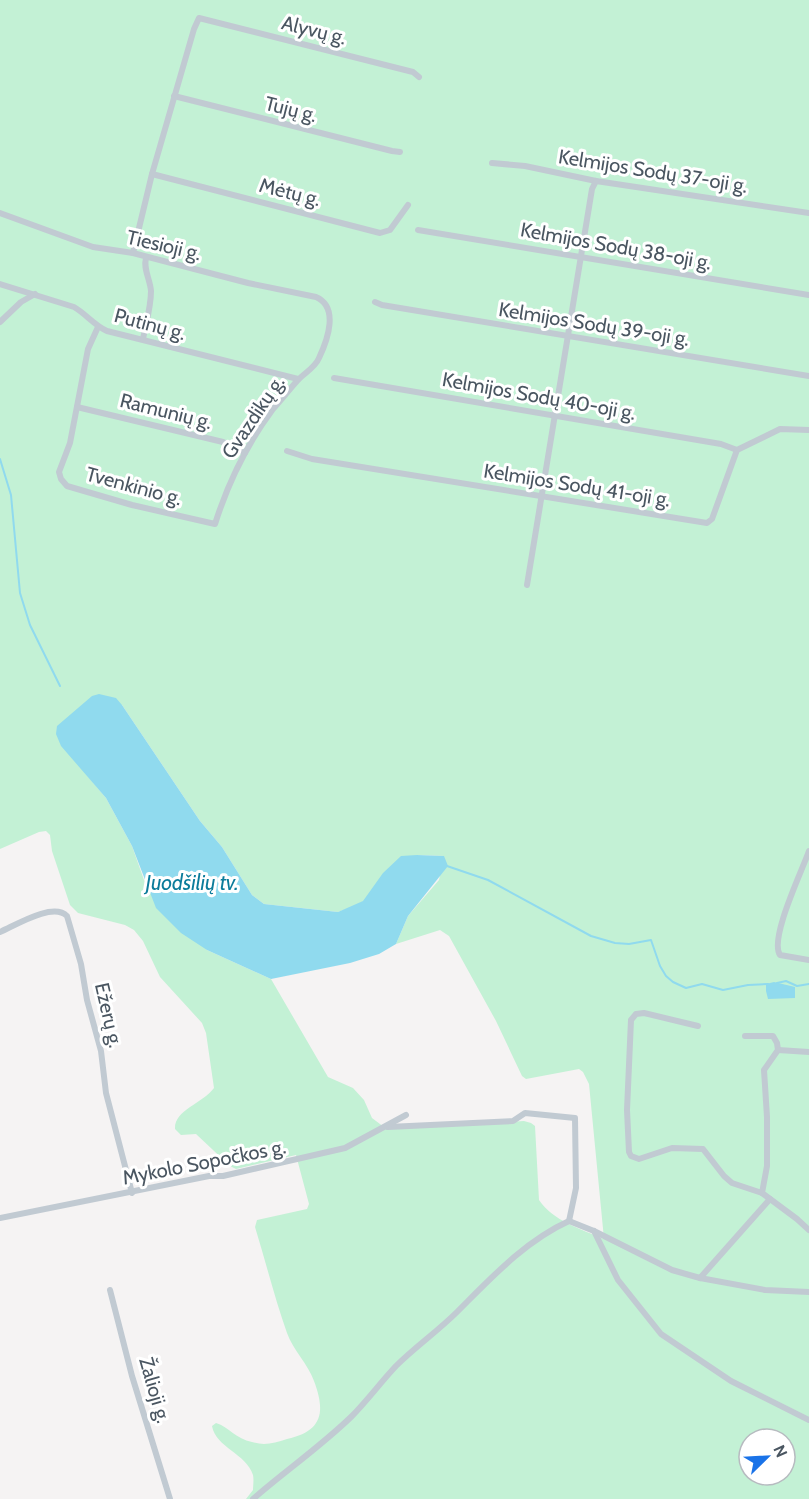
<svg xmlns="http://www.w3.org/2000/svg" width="809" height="1499" font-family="Cabin,sans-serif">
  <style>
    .green { fill: #c3f1d5; fill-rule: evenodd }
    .water { fill: #90daee }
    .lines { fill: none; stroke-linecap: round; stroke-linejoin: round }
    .stream { stroke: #90daee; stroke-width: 2 }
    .minor { stroke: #c1cad2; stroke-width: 6 }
    .labels { text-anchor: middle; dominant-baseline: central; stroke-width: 6; stroke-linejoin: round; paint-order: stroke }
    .street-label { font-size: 20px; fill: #4a5661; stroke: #fff }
    .water-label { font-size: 21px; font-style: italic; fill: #0c7c9b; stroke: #fff }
  </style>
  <rect width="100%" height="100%" fill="#f5f3f3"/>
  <path class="green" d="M0,0H809V1499H246L253,1490C253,1486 254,1480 253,1475C246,1453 216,1448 212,1426L216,1423C229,1427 236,1439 252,1442C265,1446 274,1443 287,1439C322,1431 326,1413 314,1381C308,1364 293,1350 287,1333C275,1299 266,1263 255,1227L257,1220L307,1209L309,1204L296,1155L236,1169L230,1166L196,1134L181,1135L175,1129C174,1110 202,1104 214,1088L206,1033L202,1023L160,977L143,941L134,930L125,925L78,913L70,905L52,851L50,835L46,831L39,832L0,849ZM122,705L200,821L222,847L252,895L264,904L338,912L352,907L364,901L417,855L444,856L439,880L408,916L396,944L440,930L449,936L496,1021L522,1076L526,1079L579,1069L583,1072L589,1084L604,1239C581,1229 553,1221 539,1200L535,1126L531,1123L524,1121L391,1129L384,1127L372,1118L364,1100L353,1088L328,1077L271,979L207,950L144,880L132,846L106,798L85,773ZM749,1439H785V1475H749Z"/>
  <g class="water">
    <polygon points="99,694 116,698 122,705 200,821 222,847 252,895 264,904 338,912 363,901 383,873 401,856 417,855 444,856 448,866 408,916 396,944 379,954 350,963 271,979 207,950 181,933 156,908 132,846 106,798 61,746 56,734 57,726 92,696"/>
    <polygon points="774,982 795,987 795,998 768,999 766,991 766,984"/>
  </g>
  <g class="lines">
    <g class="stream">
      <polyline points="0,459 11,495 20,593 30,625 60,686"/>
      <polyline points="447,866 488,880 591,936 615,943 629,944 651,940 660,966 666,976 673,982 686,988 702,984 723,990 748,985 768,984"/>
      <polyline points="777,983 786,981 797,986 809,984"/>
    </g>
    <g class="minor">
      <polyline points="174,96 392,151 400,152"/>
      <polyline points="492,163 525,166 596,181 809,213"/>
      <polyline points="152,174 380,233 390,230 408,205"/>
      <path d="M0,213L93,247L133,253L248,283L316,297C339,307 328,339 319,358C315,368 304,373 297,381C289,390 281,400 273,409C247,444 228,483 215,524L132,505L67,486L61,479L59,472L70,443L88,349L98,327"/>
      <polyline points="418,230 809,295"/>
      <polyline points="133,253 152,174 194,29 199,18 413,72 419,77"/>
      <path d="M0,284L74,307C86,314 94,325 107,331L298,379"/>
      <polyline points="375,302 382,305 809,376"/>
      <polyline points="0,322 21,302 35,294"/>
      <path d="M143,339C146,323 151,307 151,291C150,279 143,269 146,258"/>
      <polyline points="334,378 721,444 737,450"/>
      <polyline points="77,407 223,442 245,453"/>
      <polyline points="287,451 312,459 707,523 712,519 737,450 780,429 809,430"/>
      <polyline points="527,585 592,189 596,181"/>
      <path d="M809,851C802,871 769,939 780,955L809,960"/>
      <path d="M0,932C16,925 53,902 67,916L81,964L87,1000L101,1051L106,1093L132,1193"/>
      <polyline points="698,1026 644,1013 636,1014 631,1020 627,1110 629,1152 631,1156 639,1159 672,1148 703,1149 724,1176 732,1183 762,1193"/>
      <polyline points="745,1036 773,1036 777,1043 778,1050 764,1070 767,1117 767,1166 762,1193 797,1219 809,1230"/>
      <polyline points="778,1050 809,1052"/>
      <polyline points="388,1127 513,1121 525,1113 575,1118 576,1188 569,1221"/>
      <polyline points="0,1218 209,1176 223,1176 345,1148 406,1115"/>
      <polyline points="594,1231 618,1280 661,1334 731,1381 809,1420"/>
      <polyline points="700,1278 770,1199"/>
      <polyline points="110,1290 132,1376 170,1499"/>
      <path d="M253,1499C285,1471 320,1447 351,1417C367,1401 380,1383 396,1366C415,1347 438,1331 457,1312C491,1278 525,1241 569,1221L594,1231L672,1270L700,1278L765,1290L809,1292"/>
    </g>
  </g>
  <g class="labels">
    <g class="street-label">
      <text transform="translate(314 30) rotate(14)">Alyvų g.</text>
      <text transform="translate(291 109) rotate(14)">Tujų g.</text>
      <text transform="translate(653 171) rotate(9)">Kelmijos Sodų 37-oji g.</text>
      <text transform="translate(290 192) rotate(14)">Mėtų g.</text>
      <text transform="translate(164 245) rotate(13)">Tiesioji g.</text>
      <text transform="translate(616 246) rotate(10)">Kelmijos Sodų 38-oji g.</text>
      <text transform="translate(150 324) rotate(15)">Putinų g.</text>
      <text transform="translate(594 324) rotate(9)">Kelmijos Sodų 39-oji g.</text>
      <text transform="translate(539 396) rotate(10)">Kelmijos Sodų 40-oji g.</text>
      <text transform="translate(166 411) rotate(14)">Ramunių g.</text>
      <text transform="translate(253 417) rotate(-56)">Gvazdikų g.</text>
      <text transform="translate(577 485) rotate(9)">Kelmijos Sodų 41-oji g.</text>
      <text transform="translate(134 486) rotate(15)">Tvenkinio g.</text>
      <text transform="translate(109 1015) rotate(77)">Ežerų g.</text>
      <text transform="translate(204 1162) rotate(-11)">Mykolo Sopočkos g.</text>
      <text transform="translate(155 1390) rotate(74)">Žalioji g.</text>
    </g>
    <g class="water-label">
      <text x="192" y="882">Juodšilių tv.</text>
    </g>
  </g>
  <g transform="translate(767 1457) rotate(66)"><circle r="28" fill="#ffffff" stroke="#b7bbc0" stroke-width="1.5"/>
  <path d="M0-4.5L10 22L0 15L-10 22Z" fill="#1a73e8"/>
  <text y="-9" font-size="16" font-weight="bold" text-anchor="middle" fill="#4a5661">N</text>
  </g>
</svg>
